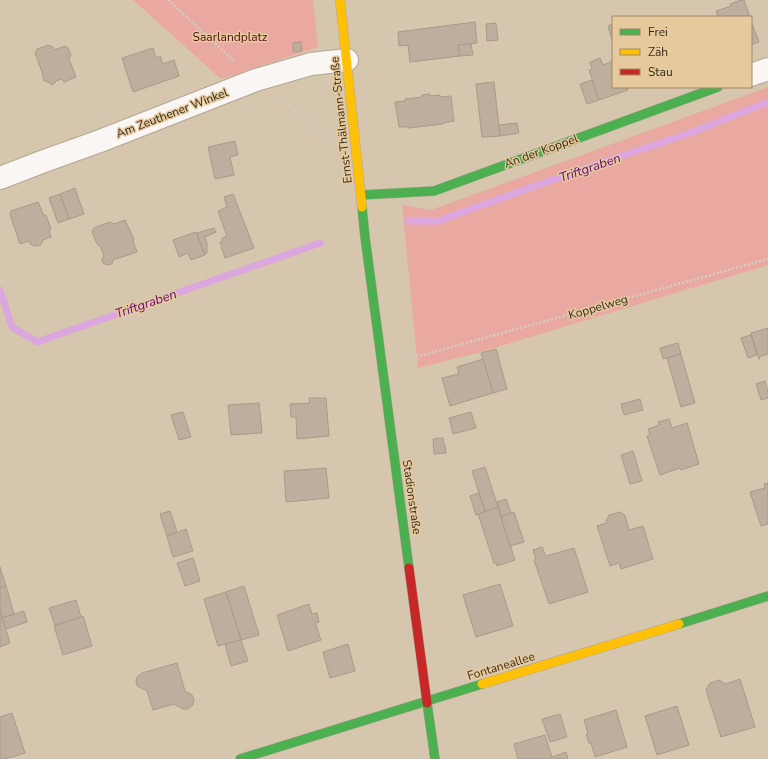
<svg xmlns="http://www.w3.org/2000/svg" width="768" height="759" font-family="'Nunito Sans',sans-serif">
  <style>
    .green { fill: #eaa9a0 }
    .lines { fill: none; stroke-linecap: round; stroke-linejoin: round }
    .stream { stroke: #dca6de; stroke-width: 7 }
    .building { fill: #bdae9d; stroke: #a99a89 }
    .street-casing { stroke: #b3a694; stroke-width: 24 }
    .fast-casing { stroke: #b3a694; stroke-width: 10 }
    .slow-casing { stroke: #b3a694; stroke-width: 10 }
    .jam-casing { stroke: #b3a694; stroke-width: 10 }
    .path { stroke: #d2cdc6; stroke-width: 2.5; stroke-dasharray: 2 2; stroke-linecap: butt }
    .street { stroke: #f9f6f3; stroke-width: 22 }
    .fast { stroke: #4caf50; stroke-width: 9 }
    .slow { stroke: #ffc107; stroke-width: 9 }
    .jam { stroke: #c62828; stroke-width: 9 }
    .labels { text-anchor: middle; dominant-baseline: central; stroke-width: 3; stroke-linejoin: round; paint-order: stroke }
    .park-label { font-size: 12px; fill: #530a16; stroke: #e6ca9e }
    .street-label { font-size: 12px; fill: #362b1a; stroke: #e6ca9e }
    .water-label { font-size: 13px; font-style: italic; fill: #620477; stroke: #e6ca9e }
  </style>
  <rect width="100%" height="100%" fill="#d6c6ae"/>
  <g class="green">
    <polygon points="133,0 313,0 318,47 221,79"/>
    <polygon points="768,87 768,265 481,352 418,368 402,205 431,210"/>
  </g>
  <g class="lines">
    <g class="stream">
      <polyline points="409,221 438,221 588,167 690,133 768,102"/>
      <polyline points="0,290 12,327 37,342 320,243"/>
    </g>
  </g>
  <g class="building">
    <polygon points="741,0 744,0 750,17 718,17 716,11 731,6 730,4"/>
    <polygon points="751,21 759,42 751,45"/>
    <polygon points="475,22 477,43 458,45 460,56 410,62 408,45 399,46 398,32"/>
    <polygon points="496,23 498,40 487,41 486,24"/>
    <polygon points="613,24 613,39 612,40 608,26"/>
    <polygon points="301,42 302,51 293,52 293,43"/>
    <polygon points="471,44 473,55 460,56 458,45"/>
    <polygon points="49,45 53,47 54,50 65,46 68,48 71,55 69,59 76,77 64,82 62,79 56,81 55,83 51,85 50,83 46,81 44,81 43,77 43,75 35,53 37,49"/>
    <polygon points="153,48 156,58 160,56 163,64 174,60 179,76 133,92 122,58"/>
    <polygon points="600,58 603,65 613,61 613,87 627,87 628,90 599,100 589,70 592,69 590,62"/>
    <polygon points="592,80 599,100 587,104 580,84"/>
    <polygon points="494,82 500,136 482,137 476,84"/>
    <polygon points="430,94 430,96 440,95 440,97 451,96 454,121 443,123 443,124 408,128 408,127 399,127 395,102 405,101 405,99 422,97 422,95"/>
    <polygon points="517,123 519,133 500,136 499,125"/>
    <polygon points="235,141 238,155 230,157 234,175 215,179 208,147"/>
    <polygon points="75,188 84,214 69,219 60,194"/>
    <polygon points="60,194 69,219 58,223 49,198"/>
    <polygon points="233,194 254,248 225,258 220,242 223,241 222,238 227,236 218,211 227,207 224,197"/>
    <polygon points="38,202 44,216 46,215 51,229 49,230 51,237 43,240 41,245 35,246 30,244 29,241 20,244 10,214 11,211"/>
    <polygon points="125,220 134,239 133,241 137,252 113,260 112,264 107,265 103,263 102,259 104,256 100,246 97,244 92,232 94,228 110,222 114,224"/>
    <polygon points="214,228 216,232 205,237 207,244 207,253 204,254 197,233"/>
    <polygon points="196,232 205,255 191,260 188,253 179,257 173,240"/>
    <polygon points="768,328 768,354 759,357 760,359 759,359 751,333"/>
    <polygon points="751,335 757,355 748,358 741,338"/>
    <polygon points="678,343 681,354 663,359 660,348"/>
    <polygon points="496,349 507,389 493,393 481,353"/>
    <polygon points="681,354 695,403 681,407 667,358"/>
    <polygon points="483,359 493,393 450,406 442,378 459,374 457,367"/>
    <polygon points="765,381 768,392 768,398 761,400 756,384"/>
    <polygon points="309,398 326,398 329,436 297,439 296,417 291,417 290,404 310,403"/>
    <polygon points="640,399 643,410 624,415 621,404"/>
    <polygon points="259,403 262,433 231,435 228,405"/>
    <polygon points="183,412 191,437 179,440 171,415"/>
    <polygon points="471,412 476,428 453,434 449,418"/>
    <polygon points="669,419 672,428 687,423 699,464 681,470 680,468 660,475 647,436 650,435 648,429 659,425 658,422"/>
    <polygon points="443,438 444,445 445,445 446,453 434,454 433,439"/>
    <polygon points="633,451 642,481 630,484 621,455"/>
    <polygon points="485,467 498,507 485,512 472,471"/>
    <polygon points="326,468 329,498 286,502 284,471"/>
    <polygon points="768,483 768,524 761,526 750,492 765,488 764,484"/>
    <polygon points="479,493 485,512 476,515 470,496"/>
    <polygon points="506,499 511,513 501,517 497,502"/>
    <polygon points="498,507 515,560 497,566 496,563 494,563 478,514"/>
    <polygon points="170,511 177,532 167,536 160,514"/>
    <polygon points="514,512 524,542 510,546 501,517"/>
    <polygon points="620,512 625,515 629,530 643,526 653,559 621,569 619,563 610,566 597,526 606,523 606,521 609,515"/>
    <polygon points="186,529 193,551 173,557 167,536"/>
    <polygon points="542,547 546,556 574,548 588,592 549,604 534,560 536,559 533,550"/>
    <polygon points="193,558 200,581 185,586 177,563"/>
    <polygon points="0,567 6,586 0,588"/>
    <polygon points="500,584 513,626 476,637 463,595"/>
    <polygon points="6,586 14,614 2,618 0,610 0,588"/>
    <polygon points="244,586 259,635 241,640 226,592"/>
    <polygon points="226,592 241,640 218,646 204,599"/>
    <polygon points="76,600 81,617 55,625 49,608"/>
    <polygon points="309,604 312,614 317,613 319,622 315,623 321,640 288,651 277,615"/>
    <polygon points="0,610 10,643 0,647"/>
    <polygon points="24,611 27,622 6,629 2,618"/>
    <polygon points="83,616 92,646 63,655 54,626"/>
    <polygon points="241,640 248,661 231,666 225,644"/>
    <polygon points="348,644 355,671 330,678 323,652"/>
    <polygon points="177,663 185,691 192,695 194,700 193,705 188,709 183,709 174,704 153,710 147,691 137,686 136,681 137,677 142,673"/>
    <polygon points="740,679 755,727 721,737 706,690 710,683 719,680 726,684"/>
    <polygon points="677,706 689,745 657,755 645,716"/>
    <polygon points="616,710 627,747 595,757 591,743 589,743 586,734 588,733 584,720"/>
    <polygon points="12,713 25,753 5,759 0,759 0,717"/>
    <polygon points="560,714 567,737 550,742 542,719"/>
    <polygon points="545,735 552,757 566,752 568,759 518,759 514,744"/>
  </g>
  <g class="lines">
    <g class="street-casing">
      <g id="street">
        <polyline points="751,75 768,69"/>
        <polyline points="0,178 47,160 100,141 256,80 311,64 347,60"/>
      </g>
    </g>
    <g class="fast-casing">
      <g id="fast">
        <polyline points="361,195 434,191 718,87"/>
        <polyline points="362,207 365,237 409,568"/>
        <polyline points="679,624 768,596"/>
        <polyline points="427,703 435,759"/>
        <polyline points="240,759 482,684"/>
      </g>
    </g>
    <g class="slow-casing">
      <g id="slow">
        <polyline points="340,0 362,207"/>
        <polyline points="482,684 679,624"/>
      </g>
    </g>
    <g class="jam-casing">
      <polyline id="jam" points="409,568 427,703"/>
    </g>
    <g class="path">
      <polyline points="168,0 203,32 235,62"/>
      <polyline points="279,98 331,140"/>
      <polyline points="404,358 427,354 768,259"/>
    </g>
    <use href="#street" class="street"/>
    <use href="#fast" class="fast"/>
    <use href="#slow" class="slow"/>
    <use href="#jam" class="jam"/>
  </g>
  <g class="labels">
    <g class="park-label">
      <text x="230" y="37">Saarlandplatz</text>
    </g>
    <g class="street-label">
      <text transform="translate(172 113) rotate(-21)">Am Zeuthener Winkel</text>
      <text transform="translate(341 120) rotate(-96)">Ernst-Thälmann-Straße</text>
      <text transform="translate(541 151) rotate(-20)">An der Koppel</text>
      <text transform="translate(598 307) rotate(-16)">Koppelweg</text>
      <text transform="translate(412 497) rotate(82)">Stadionstraße</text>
      <text transform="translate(501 666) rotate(-17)">Fontaneallee</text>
    </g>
    <g class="water-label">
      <text transform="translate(590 168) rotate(-19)">Triftgraben</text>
      <text transform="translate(146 304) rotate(-19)">Triftgraben</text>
    </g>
  </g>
  <rect x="612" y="16" width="140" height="72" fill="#e6ca9e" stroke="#a08a69"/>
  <rect x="620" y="29" width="20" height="6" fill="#4caf50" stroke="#a08a69"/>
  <text x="648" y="36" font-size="12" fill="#362b1a">Frei</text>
  <rect x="620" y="49" width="20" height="6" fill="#ffc107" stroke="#a08a69"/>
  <text x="648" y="56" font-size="12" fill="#362b1a">Zäh</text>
  <rect x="620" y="69" width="20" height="6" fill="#c62828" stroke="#a08a69"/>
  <text x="648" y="76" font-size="12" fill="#362b1a">Stau</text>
</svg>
